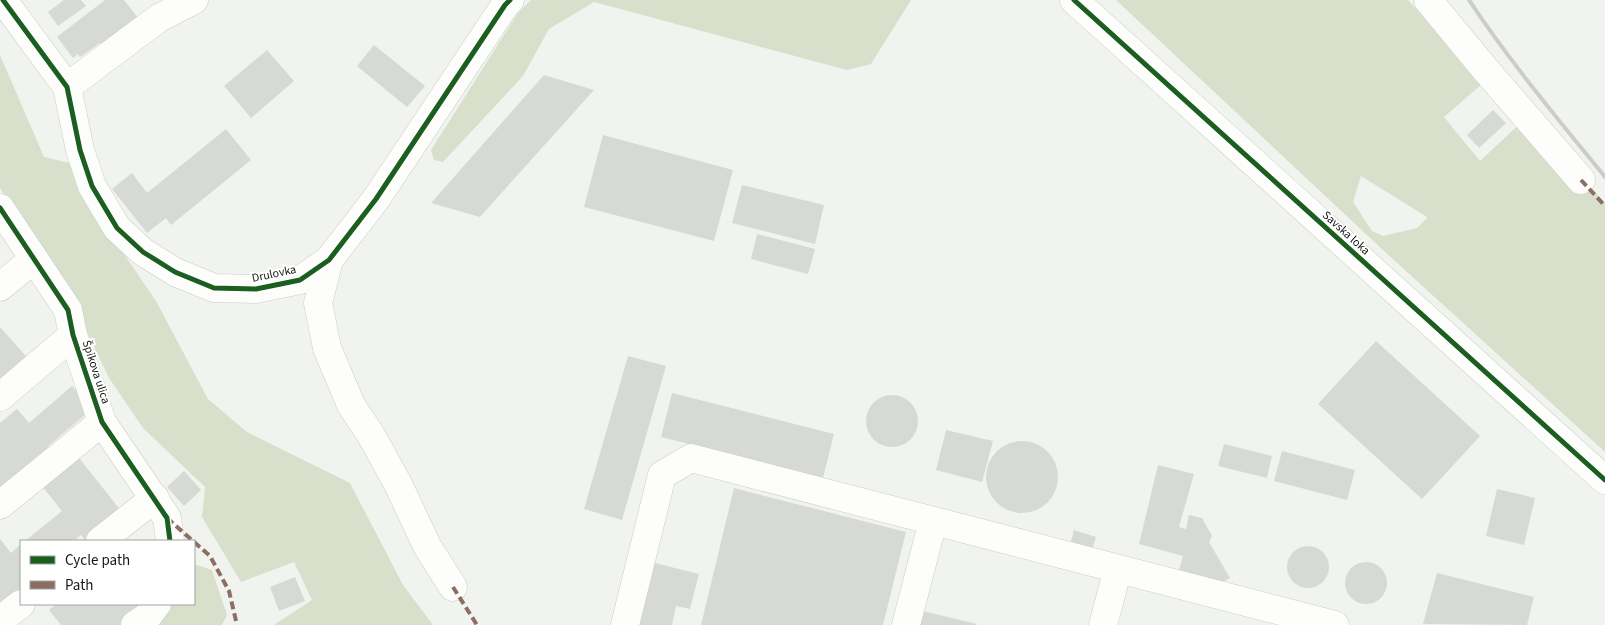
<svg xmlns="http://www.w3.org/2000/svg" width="1605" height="625" font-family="'Source Sans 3',sans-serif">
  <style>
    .green { fill: #d8e0cc; fill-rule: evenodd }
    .building { fill: #d7dad4 }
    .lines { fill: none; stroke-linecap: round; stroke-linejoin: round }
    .minor-casing { stroke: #cacdc8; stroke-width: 29 }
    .minor { stroke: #fdfdfc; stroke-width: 28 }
    .rail { stroke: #ccccca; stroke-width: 4 }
    .quiet { stroke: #8d6e63; stroke-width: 4; stroke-dasharray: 8 4; stroke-linecap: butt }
    .cycleway-casing { stroke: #fff; stroke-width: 8 }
    .cycleway { stroke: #1b5e20; stroke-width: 5 }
    .labels { text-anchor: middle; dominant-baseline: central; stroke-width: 4; stroke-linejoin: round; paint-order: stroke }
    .street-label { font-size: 12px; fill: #151712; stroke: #fff }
  </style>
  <rect width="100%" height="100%" fill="#f1f4ee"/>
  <g class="green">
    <polygon points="531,0 911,0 871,64 847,70 594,2 549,29 523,76 443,162 434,160 431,150 518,13"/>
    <path d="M1116,0H1408L1440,35L1481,85L1444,117L1480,161L1526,118L1605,203V452L1384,251ZM1361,176L1427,217V218L1417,228L1383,236L1372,231L1353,202Z"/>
    <polygon points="0,55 44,157 82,166 107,229 156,301 208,399 247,432 350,483 403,585 433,625 274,625 312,600 294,562 241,582 202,517 205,487 143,428 109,378 75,307 0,188"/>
    <polygon points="194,564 212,570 227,615 222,625 150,625 164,604 194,604"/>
  </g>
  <g class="building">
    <polygon points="64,0 81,0 86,6 58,26 48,12"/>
    <polygon points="105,0 124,0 142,23 106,50 100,43 80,57 78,54 73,58 57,37"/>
    <polygon points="374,45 425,86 407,107 357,66"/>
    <polygon points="267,50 294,81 251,118 224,86"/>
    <polygon points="544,75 594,90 480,217 431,203"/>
    <polygon points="1493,110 1506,123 1479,148 1467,135"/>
    <polygon points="226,129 251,160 171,225 166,218 147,233 112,189 132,173 147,193"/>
    <polygon points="603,135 733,170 714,241 584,207"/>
    <polygon points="742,185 824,205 815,244 732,223"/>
    <polygon points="757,234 815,249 808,274 751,259"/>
    <polygon points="0,327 31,362 0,389"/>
    <polygon points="1376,341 1480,436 1422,499 1318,404"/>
    <polygon points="628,356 666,366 622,520 584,509"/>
    <polygon points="72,386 92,409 48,446 54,452 0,498 0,423 17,409 29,423"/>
    <polygon points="672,393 834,434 823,478 661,437"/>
    <circle cx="892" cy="421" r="26"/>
    <polygon points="946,430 993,441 982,482 936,470"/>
    <circle cx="1022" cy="477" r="36"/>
    <polygon points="1224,444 1272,456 1267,478 1218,466"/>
    <polygon points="1282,451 1355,470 1347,500 1274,481"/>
    <polygon points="79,458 122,512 86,541 81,535 74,541 25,541 62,511 42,486"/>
    <polygon points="1158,465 1194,474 1179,527 1186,529 1189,515 1202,518 1212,536 1209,542 1230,578 1221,583 1178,573 1183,556 1139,544"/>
    <polygon points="184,471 201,490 184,506 167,487"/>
    <polygon points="734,488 906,532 883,625 701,625"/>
    <polygon points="1497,489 1535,498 1524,545 1486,536"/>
    <polygon points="1074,530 1096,537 1090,556 1069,549"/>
    <polygon points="0,539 11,553 21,544 21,592 0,609"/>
    <circle cx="1308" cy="567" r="21"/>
    <polygon points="647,561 699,574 690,609 676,606 672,625 631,625"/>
    <circle cx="1366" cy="583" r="21"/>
    <polygon points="1437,573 1534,597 1527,625 1423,624"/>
    <polygon points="295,577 305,601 279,611 270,587"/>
    <polygon points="56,604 144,604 122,625 61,625 49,610"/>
    <polygon points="923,611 977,624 976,625 919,625"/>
  </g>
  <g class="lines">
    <g class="minor-casing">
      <g id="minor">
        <polyline points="3,0 67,87 80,150 92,186 117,228 143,252 175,272 214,288 256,289 300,280 329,260 376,199 505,5 510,0"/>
        <polyline points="1074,0 1605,480"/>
        <polyline points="1428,0 1485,69 1581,180"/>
        <polyline points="67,87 159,18 194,0"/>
        <polyline points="0,208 68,310 73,335 102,422 167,518 170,541"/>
        <polyline points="329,260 318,303 327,348 351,405 371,435 399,486 427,546 453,587"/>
        <polyline points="0,287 34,259"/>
        <polyline points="0,397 73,335"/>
        <polyline points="0,505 102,422"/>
        <polyline points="100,541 155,498"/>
        <polyline points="0,620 21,604"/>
        <polyline points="135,625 147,617 157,604"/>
        <polyline points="625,625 662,475 691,458 1335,625"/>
        <polyline points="906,625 933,521"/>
        <polyline points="1103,625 1118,569"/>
      </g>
    </g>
    <use href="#minor" class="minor"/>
    <path class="rail" d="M1469,0C1510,62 1558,119 1605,177"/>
    <g class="quiet">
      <polyline points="1581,180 1605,206"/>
      <polyline points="167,518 210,556 229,591 237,625"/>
      <polyline points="453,587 477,625"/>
    </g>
    <g class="cycleway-casing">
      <g id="cycleway">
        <polyline points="3,0 67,87 80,150 92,186 117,228 143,252 175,272 214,288 256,289 300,280 329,260 376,199 505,5 510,0"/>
        <polyline points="1074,0 1605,480"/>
        <polyline points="0,208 68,310 73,335 102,422 167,518 170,541"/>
      </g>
    </g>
    <use href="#cycleway" class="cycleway"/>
  </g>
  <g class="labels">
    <g class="street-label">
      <text transform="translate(1346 233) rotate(42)">Savska loka</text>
      <text transform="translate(274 274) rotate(-12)">Drulovka</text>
      <text transform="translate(96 372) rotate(72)">Špikova ulica</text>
    </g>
  </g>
  <rect x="20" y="540" width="175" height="65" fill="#ffffff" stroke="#a1a2a0"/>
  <rect x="30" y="556" width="25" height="8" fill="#1b5e20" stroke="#a1a2a0"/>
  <text x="65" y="565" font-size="15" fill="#151712">Cycle path</text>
  <rect x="30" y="581" width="25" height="8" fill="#8d6e63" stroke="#a1a2a0"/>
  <text x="65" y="590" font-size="15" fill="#151712">Path</text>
</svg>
